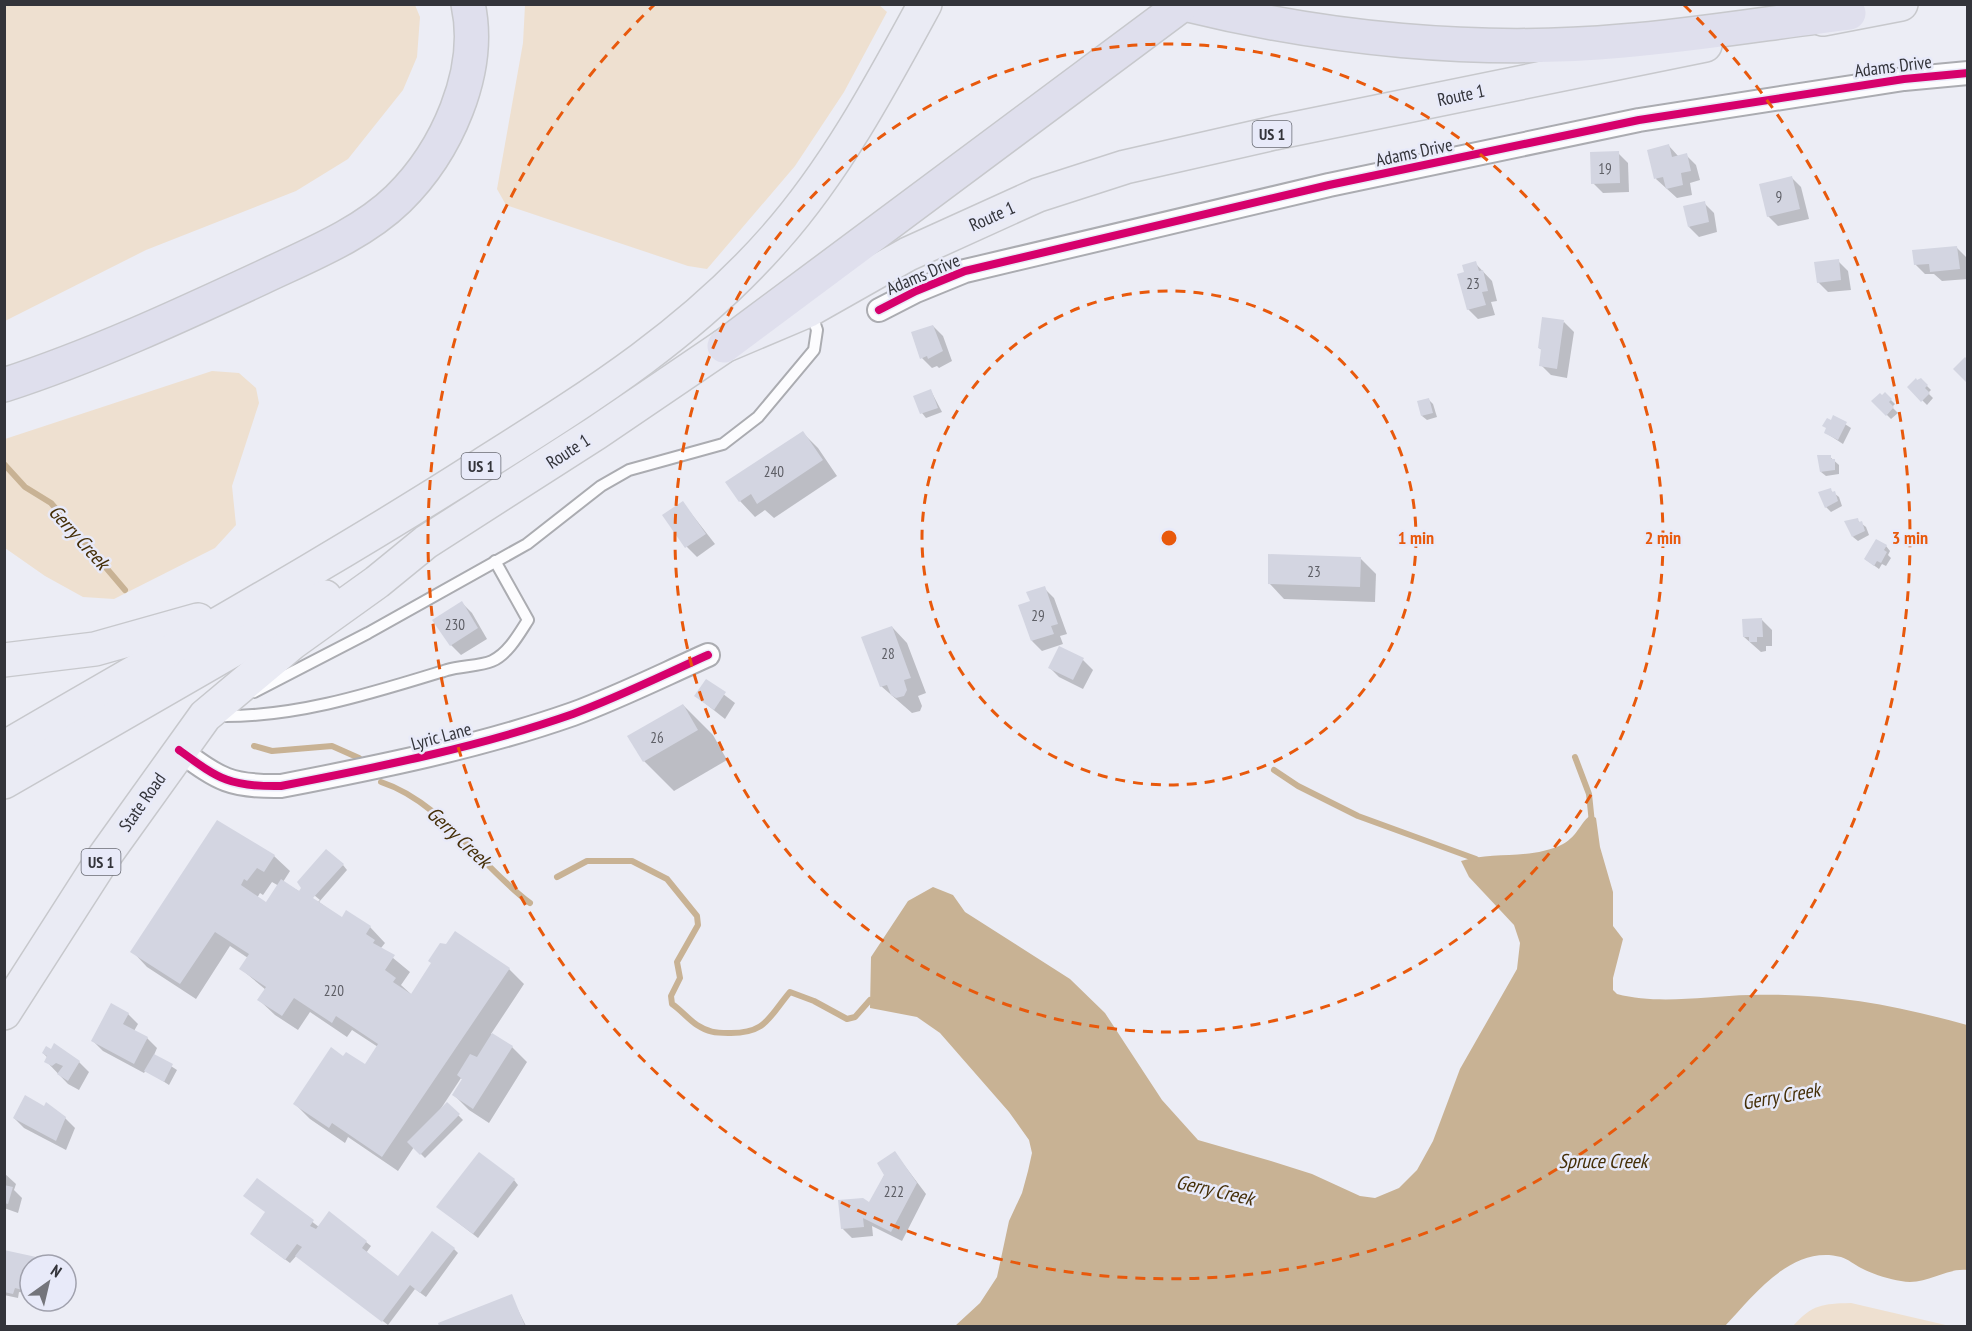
<svg xmlns="http://www.w3.org/2000/svg" width="1972" height="1331" font-family="'PT Sans Narrow',sans-serif">
  <style>
    .green { fill: #eee0d0 }
    .water { fill: #c8b294 }
    .shadow { fill: #0003; fill-rule: evenodd }
    .lines { fill: none; stroke-linecap: round; stroke-linejoin: round }
    .stream { stroke: #c8b294; stroke-width: 6 }
    .building { fill: #d3d5e1 }
    .service-casing { stroke: #abacb1; stroke-width: 14 }
    .minor-casing { stroke: #abacb1; stroke-width: 26 }
    .primary-casing { stroke: #c7c8cc; stroke-width: 36 }
    .motorway-casing { stroke: #c7c8cc; stroke-width: 36 }
    .service { stroke: #fcfcfe; stroke-width: 10 }
    .minor { stroke: #fcfcfe; stroke-width: 22 }
    .primary { stroke: #eaebf4; stroke-width: 33 }
    .motorway { stroke: #dfdfed; stroke-width: 33 }
    .cycleway-casing { stroke: #e8eaf9; stroke-width: 11 }
    .cycleway { stroke: #d6006c; stroke-width: 8 }
    .ring { fill: none; stroke: #e8590c; stroke-width: 3; stroke-dasharray: 10 8 }
    .labels { text-anchor: middle; dominant-baseline: central; stroke-width: 5; stroke-linejoin: round; paint-order: stroke }
    .number-label { font-size: 15px; fill: #5e5f66 }
    .shield { fill: #e8eaf9; stroke: #696b73; stroke-width: 1.5 }
    .shield-label { font-size: 16px; font-weight: bold; fill: #33343a }
    .street-label { font-size: 18px; fill: #33343a; stroke: #e8eaf9 }
    .water-label { font-size: 20px; font-style: italic; fill: #452f08; stroke: #e8eaf9 }
    .centre { fill: #e8590c; stroke: #e8eaf9; stroke-width: 3 }
    .ring-label { font-size: 18px; text-anchor: middle; font-weight: bold; fill: #e8590c; stroke: #e8eaf9; stroke-width: 5; stroke-linejoin: round; paint-order: stroke }
  </style>
  <rect width="100%" height="100%" fill="#ecedf5"/>
  <g class="green">
    <polygon points="5,4 415,5 420,17 417,57 403,90 348,159 296,191 146,250 5,321"/>
    <polygon points="878,4 887,12 844,92 795,166 707,269 688,266 506,205 497,189 523,43 525,5"/>
    <polygon points="212,371 239,373 256,388 259,403 232,486 236,525 215,548 114,599 83,597 45,576 5,548 5,439"/>
    <path d="M1851,1303L1950,1326H1793C1813,1304 1822,1304 1851,1303Z"/>
  </g>
  <path class="water" d="M1591,815L1596,818L1600,847L1613,892V926L1623,939L1613,978V990L1617,994C1659,1005 1706,996 1750,995C1829,993 1891,1004 1967,1025V1270C1944,1268 1926,1286 1901,1281C1888,1279 1872,1274 1861,1268C1855,1265 1848,1259 1841,1257C1792,1244 1754,1295 1725,1326H955L980,1303L997,1277L1009,1221L1022,1193L1028,1171L1032,1153L1029,1140L1009,1112L940,1033L917,1017L870,1008L871,957L908,901L933,887L953,895L965,912L1070,979L1105,1013L1162,1100L1198,1140L1271,1161L1312,1174L1360,1196L1375,1198L1399,1188L1417,1170L1433,1141L1460,1069L1517,969L1520,943L1514,925L1469,877L1461,861C1493,851 1532,860 1563,844C1578,836 1581,821 1591,815Z"/>
  <g class="shadow">
    <polygon points="1669,146 1679,157 1686,155 1696,165 1700,180 1690,183 1692,195 1677,198 1656,179"/>
    <polygon points="1618,153 1628,163 1629,192 1603,193 1593,183"/>
    <polygon points="1791,177 1801,187 1809,219 1778,226 1768,216"/>
    <polygon points="1704,203 1714,213 1717,232 1699,237 1689,227"/>
    <polygon points="1957,248 1967,258 1968,279 1942,281 1934,274 1925,274 1915,264"/>
    <polygon points="1838,261 1848,271 1851,290 1828,292 1818,282"/>
    <polygon points="1475,263 1492,281 1497,301 1491,302 1495,315 1478,319 1468,309"/>
    <polygon points="1564,322 1574,332 1567,378 1551,375 1541,365 1543,351 1539,348"/>
    <polygon points="933,326 943,336 952,361 939,368 937,366 932,368 922,358"/>
    <polygon points="1921,380 1931,390 1928,393 1933,398 1927,405 1909,387"/>
    <polygon points="931,391 942,412 926,418 922,413"/>
    <polygon points="1885,394 1895,404 1892,407 1898,413 1891,419 1873,401"/>
    <polygon points="1429,400 1433,404 1437,417 1427,420 1422,416"/>
    <polygon points="1834,417 1851,428 1843,444 1826,433"/>
    <polygon points="803,433 818,448 837,476 774,518 765,510 755,517 740,501 727,482"/>
    <polygon points="1830,457 1839,465 1839,474 1826,476 1821,472"/>
    <polygon points="1830,490 1839,497 1842,506 1831,512 1826,507"/>
    <polygon points="683,503 715,544 697,557 687,547"/>
    <polygon points="1857,520 1866,527 1869,535 1858,541 1853,537"/>
    <polygon points="1886,546 1890,551 1888,555 1891,558 1886,566 1882,564 1879,569 1865,559"/>
    <polygon points="1360,558 1376,574 1375,602 1284,599 1269,583"/>
    <polygon points="1044,588 1054,598 1067,634 1060,636 1063,644 1042,651 1032,641 1031,602"/>
    <polygon points="462,603 472,613 487,639 461,655 451,645"/>
    <polygon points="1762,620 1772,630 1772,646 1766,646 1766,651 1761,652 1744,637"/>
    <polygon points="892,627 907,643 926,693 918,696 922,706 920,711 912,713 881,686"/>
    <polygon points="1083,660 1093,670 1083,689 1059,677 1049,667"/>
    <polygon points="706,681 735,703 725,719 696,696"/>
    <polygon points="683,705 713,735 727,760 674,791 644,761"/>
    <path d="M217,822L274,856L290,871L283,882L318,902L320,900L303,886L343,865L347,870L319,902L342,919L370,927L385,943L381,948L410,972L401,985L412,995L509,969L524,984L491,1034L512,1047L527,1062L489,1123L469,1110L454,1095L463,1080L461,1078L440,1110L447,1104L463,1120L425,1158L414,1147L398,1171L348,1137L345,1143L310,1119L295,1104L344,1058L365,1066L378,1047L352,1030L347,1037L310,1012L298,1030L275,1015L259,1000L266,990L241,969L248,958L230,946L196,999L147,967L132,951ZM272,882L279,886L266,904L257,898L260,893L263,895Z"/>
    <polygon points="128,1014 138,1024 134,1031 147,1038 157,1048 154,1055 177,1070 169,1085 146,1070 144,1073 103,1051 93,1041"/>
    <polygon points="43,1053 79,1062 89,1072 79,1090 68,1084 46,1061 48,1058"/>
    <polygon points="14,1118 65,1118 75,1128 66,1150 24,1128"/>
    <polygon points="895,1153 926,1194 902,1241 872,1226 873,1236 852,1238 842,1228 870,1204"/>
    <polygon points="4,1173 16,1184 14,1190 22,1198 18,1213 4,1208"/>
    <polygon points="257,1180 319,1227 366,1242 371,1246 366,1253 398,1278 454,1249 458,1253 426,1297 415,1289 388,1325 297,1255 290,1263 256,1238 267,1213"/>
    <polygon points="514,1180 518,1185 478,1238 443,1211"/>
    <polygon points="4,1251 50,1262 53,1265 30,1265 30,1294 19,1292 18,1298 4,1295"/>
    <polygon points="511,1296 526,1326 441,1326 440,1324"/>
  </g>
  <g class="lines">
    <g class="stream">
      <polyline points="4,464 25,487 51,503 125,590"/>
      <polyline points="254,746 272,751 332,746 359,758"/>
      <polyline points="1575,757 1589,794 1592,823"/>
      <polyline points="1274,770 1298,786 1358,816 1476,859"/>
      <path d="M381,782C442,802 480,866 530,903"/>
      <path d="M557,877L587,861H632L667,879L697,916L698,925L677,962L680,978L671,996L672,1004C681,1010 688,1019 697,1025C708,1032 715,1033 728,1033C766,1034 768,1018 790,992L814,1001L847,1019L855,1017L870,1000"/>
    </g>
  </g>
  <g class="building">
    <polygon points="1669,144 1672,157 1687,153 1691,171 1681,173 1683,185 1666,189 1663,177 1654,179 1647,150"/>
    <polygon points="1619,151 1620,183 1591,184 1590,152"/>
    <polygon points="1792,176 1800,209 1767,217 1759,184"/>
    <polygon points="1705,201 1709,222 1688,227 1683,206"/>
    <polygon points="1957,246 1960,269 1930,272 1929,264 1914,265 1912,250"/>
    <polygon points="1839,259 1841,280 1817,283 1814,262"/>
    <polygon points="1476,261 1479,271 1483,270 1488,291 1482,292 1486,305 1467,310 1457,274 1464,272 1462,265"/>
    <polygon points="1542,317 1564,320 1557,369 1539,366 1541,349 1538,348"/>
    <polygon points="933,325 943,351 928,359 927,356 920,359 911,332"/>
    <polygon points="1965,357 1968,360 1966,382 1953,369"/>
    <polygon points="1916,378 1917,380 1921,378 1928,385 1925,388 1930,393 1921,402 1907,387"/>
    <polygon points="931,389 938,408 920,414 913,396"/>
    <polygon points="1885,392 1892,399 1889,402 1894,407 1886,416 1871,401 1880,393 1882,395"/>
    <polygon points="1429,398 1433,413 1421,416 1417,401"/>
    <polygon points="1833,415 1847,422 1838,440 1824,433 1826,428 1822,426 1827,418 1831,420"/>
    <polygon points="803,431 823,460 757,504 751,494 739,502 725,482"/>
    <polygon points="1817,455 1831,455 1831,459 1835,459 1835,470 1820,472"/>
    <polygon points="1831,488 1832,492 1835,491 1838,501 1825,508 1818,492"/>
    <polygon points="683,501 706,534 685,548 662,515"/>
    <polygon points="1858,518 1859,522 1862,521 1865,531 1852,537 1844,521"/>
    <polygon points="1876,539 1887,545 1884,550 1887,552 1881,563 1877,561 1874,566 1864,559"/>
    <polygon points="1268,554 1361,557 1360,587 1268,584"/>
    <polygon points="1045,586 1058,624 1051,626 1054,634 1031,641 1018,605 1030,601 1026,592"/>
    <polygon points="462,601 478,628 450,646 432,620"/>
    <polygon points="1762,618 1763,637 1757,637 1757,642 1749,642 1749,637 1743,637 1742,619"/>
    <polygon points="892,626 911,678 904,680 907,690 904,696 896,698 891,695 887,685 880,687 861,637"/>
    <polygon points="1059,646 1084,658 1073,680 1048,668"/>
    <polygon points="706,679 726,692 714,710 694,696"/>
    <polygon points="683,704 698,730 643,762 627,736"/>
    <polygon points="217,820 275,855 264,872 257,868 247,881 244,879 241,885 266,902 281,879 299,891 301,888 297,882 326,849 344,864 313,898 342,917 346,910 371,926 366,934 375,940 373,943 395,955 385,970 396,978 393,982 411,994 431,963 428,961 440,943 446,944 455,931 510,968 382,1157 332,1123 329,1128 293,1104 331,1047 343,1056 346,1052 365,1064 378,1044 336,1016 332,1023 294,998 282,1016 257,1000 266,987 239,969 249,954 215,932 180,984 130,952"/>
    <polygon points="111,1003 129,1013 123,1024 148,1037 134,1064 91,1041"/>
    <polygon points="492,1033 513,1046 473,1109 452,1095 462,1079 457,1075 470,1054 477,1057"/>
    <polygon points="54,1043 80,1061 68,1081 57,1074 63,1066 56,1063 52,1066 44,1062 47,1056 42,1053 46,1046 51,1049"/>
    <polygon points="154,1054 173,1064 164,1082 144,1071"/>
    <polygon points="25,1095 44,1106 46,1102 66,1117 56,1141 13,1118"/>
    <polygon points="447,1102 460,1114 420,1155 407,1142"/>
    <polygon points="895,1151 917,1183 891,1232 863,1218 864,1227 841,1229 838,1200 863,1198 869,1202 884,1175 877,1163"/>
    <polygon points="479,1152 515,1179 473,1234 436,1207"/>
    <polygon points="257,1178 314,1220 310,1226 316,1229 329,1211 367,1241 362,1248 398,1276 432,1231 455,1248 420,1293 410,1285 382,1322 295,1256 302,1247 297,1244 285,1260 250,1234 265,1212 243,1196"/>
    <polygon points="4,1185 13,1187 8,1204 4,1203"/>
    <polygon points="4,1250 50,1260 49,1265 30,1265 30,1292 15,1288 13,1294 4,1292"/>
    <polygon points="512,1294 525,1326 439,1326 438,1323"/>
  </g>
  <g class="lines">
    <g class="service-casing">
      <g id="service">
        <polyline points="254,692 368,633 527,544 601,486 629,470 723,444 758,417 814,350 817,330 811,313"/>
        <path d="M217,716C295,718 372,693 447,670C460,666 481,666 492,661C508,654 519,634 528,620L495,561"/>
      </g>
    </g>
    <g class="minor-casing">
      <g id="minor">
        <polyline points="879,310 916,291 965,271 1329,185 1639,120 1904,79 1968,73"/>
        <path d="M179,750C219,779 229,787 281,786C379,767 479,747 573,714C619,697 663,675 708,655"/>
      </g>
    </g>
    <g class="primary-casing">
      <g id="primary">
        <polyline points="1823,19 1901,4"/>
        <polyline points="4,660 95,649 198,620"/>
        <path d="M4,748C163,655 324,566 479,467C588,398 689,336 775,238C836,169 881,85 925,4"/>
        <polyline points="4,782 325,597"/>
        <polyline points="4,1013 104,857 205,716 292,643 377,582 426,542 596,433 724,346 809,310 908,254 1038,195 1125,167 1274,133 1705,45"/>
      </g>
    </g>
    <g class="motorway-casing">
      <g id="motorway">
        <path d="M1184,4C1326,39 1477,54 1623,41C1698,35 1774,22 1849,13"/>
        <polyline points="724,346 1183,4"/>
        <path d="M4,385C93,356 177,317 261,278C307,256 361,235 398,199C446,152 483,72 468,4"/>
      </g>
    </g>
    <use href="#service" class="service"/>
    <use href="#minor" class="minor"/>
    <use href="#primary" class="primary"/>
    <use href="#motorway" class="motorway"/>
    <g class="cycleway-casing">
      <g id="cycleway">
        <polyline points="879,310 916,291 965,271 1329,185 1639,120 1904,79 1968,73"/>
        <path d="M179,750C219,779 229,787 281,786C379,767 479,747 573,714C619,697 663,675 708,655"/>
      </g>
    </g>
    <use href="#cycleway" class="cycleway"/>
  </g>
  <g class="ring">
    <circle cx="1169" cy="538" r="247"/>
    <circle cx="1169" cy="538" r="494"/>
    <path d="M1684 5A741 741 0 1 1 654 5"/>
  </g>
  <g class="labels">
    <g class="number-label">
      <text x="1605" y="168">19</text>
      <text x="1779" y="196">9</text>
      <text x="1473" y="283">23</text>
      <text x="774" y="471">240</text>
      <text x="1314" y="571">23</text>
      <text x="1038" y="615">29</text>
      <text x="455" y="624">230</text>
      <text x="888" y="653">28</text>
      <text x="657" y="737">26</text>
      <text x="334" y="990">220</text>
      <text x="894" y="1191">222</text>
    </g>
    <g class="shield">
      <rect x="1252.5" y="121" width="39" height="26" rx="4.5"/>
      <rect x="461.5" y="453" width="39" height="26" rx="4.5"/>
      <rect x="81.5" y="849" width="39" height="26" rx="4.5"/>
    </g>
    <g class="shield-label">
      <text x="1272" y="134">US 1</text>
      <text x="481" y="466">US 1</text>
      <text x="101" y="862">US 1</text>
    </g>
    <g class="street-label">
      <text transform="translate(1893 66) rotate(-7)">Adams Drive</text>
      <text transform="translate(1461 95) rotate(-12)">Route 1</text>
      <text transform="translate(1414 152) rotate(-12)">Adams Drive</text>
      <text transform="translate(992 216) rotate(-24)">Route 1</text>
      <text transform="translate(923 274) rotate(-23)">Adams Drive</text>
      <text transform="translate(568 451) rotate(-33)">Route 1</text>
      <text transform="translate(441 736) rotate(-15)">Lyric Lane</text>
      <text transform="translate(142 802) rotate(-55)">State Road</text>
    </g>
    <g class="water-label">
      <text transform="translate(79 537) rotate(48)">Gerry Creek</text>
      <text transform="translate(459 837) rotate(43)">Gerry Creek</text>
      <text transform="translate(1781 1096) rotate(-10)">Gerry Creek</text>
      <text x="1603" y="1161">Spruce Creek</text>
      <text transform="translate(1215 1190) rotate(13)">Gerry Creek</text>
    </g>
  </g>
  <circle cx="1169" cy="538" r="9" class="centre"/>
  <g class="ring-label">
    <text x="1416" y="544">1 min</text>
    <text x="1663" y="544">2 min</text>
    <text x="1910" y="544">3 min</text>
  </g>
  <rect width="1972" height="1331" fill="none" stroke="#33343a" stroke-width="12"/>
  <g transform="translate(48 1283) rotate(34)"><circle r="28" fill="#e8eaf9" stroke="#a0a1ad" stroke-width="1.5"/>
  <path d="M0-4.5L10 22L0 15L-10 22Z" fill="#74757b"/>
  <text y="-9" font-size="16" font-weight="bold" text-anchor="middle" fill="#33343a">N</text>
  </g>
</svg>
